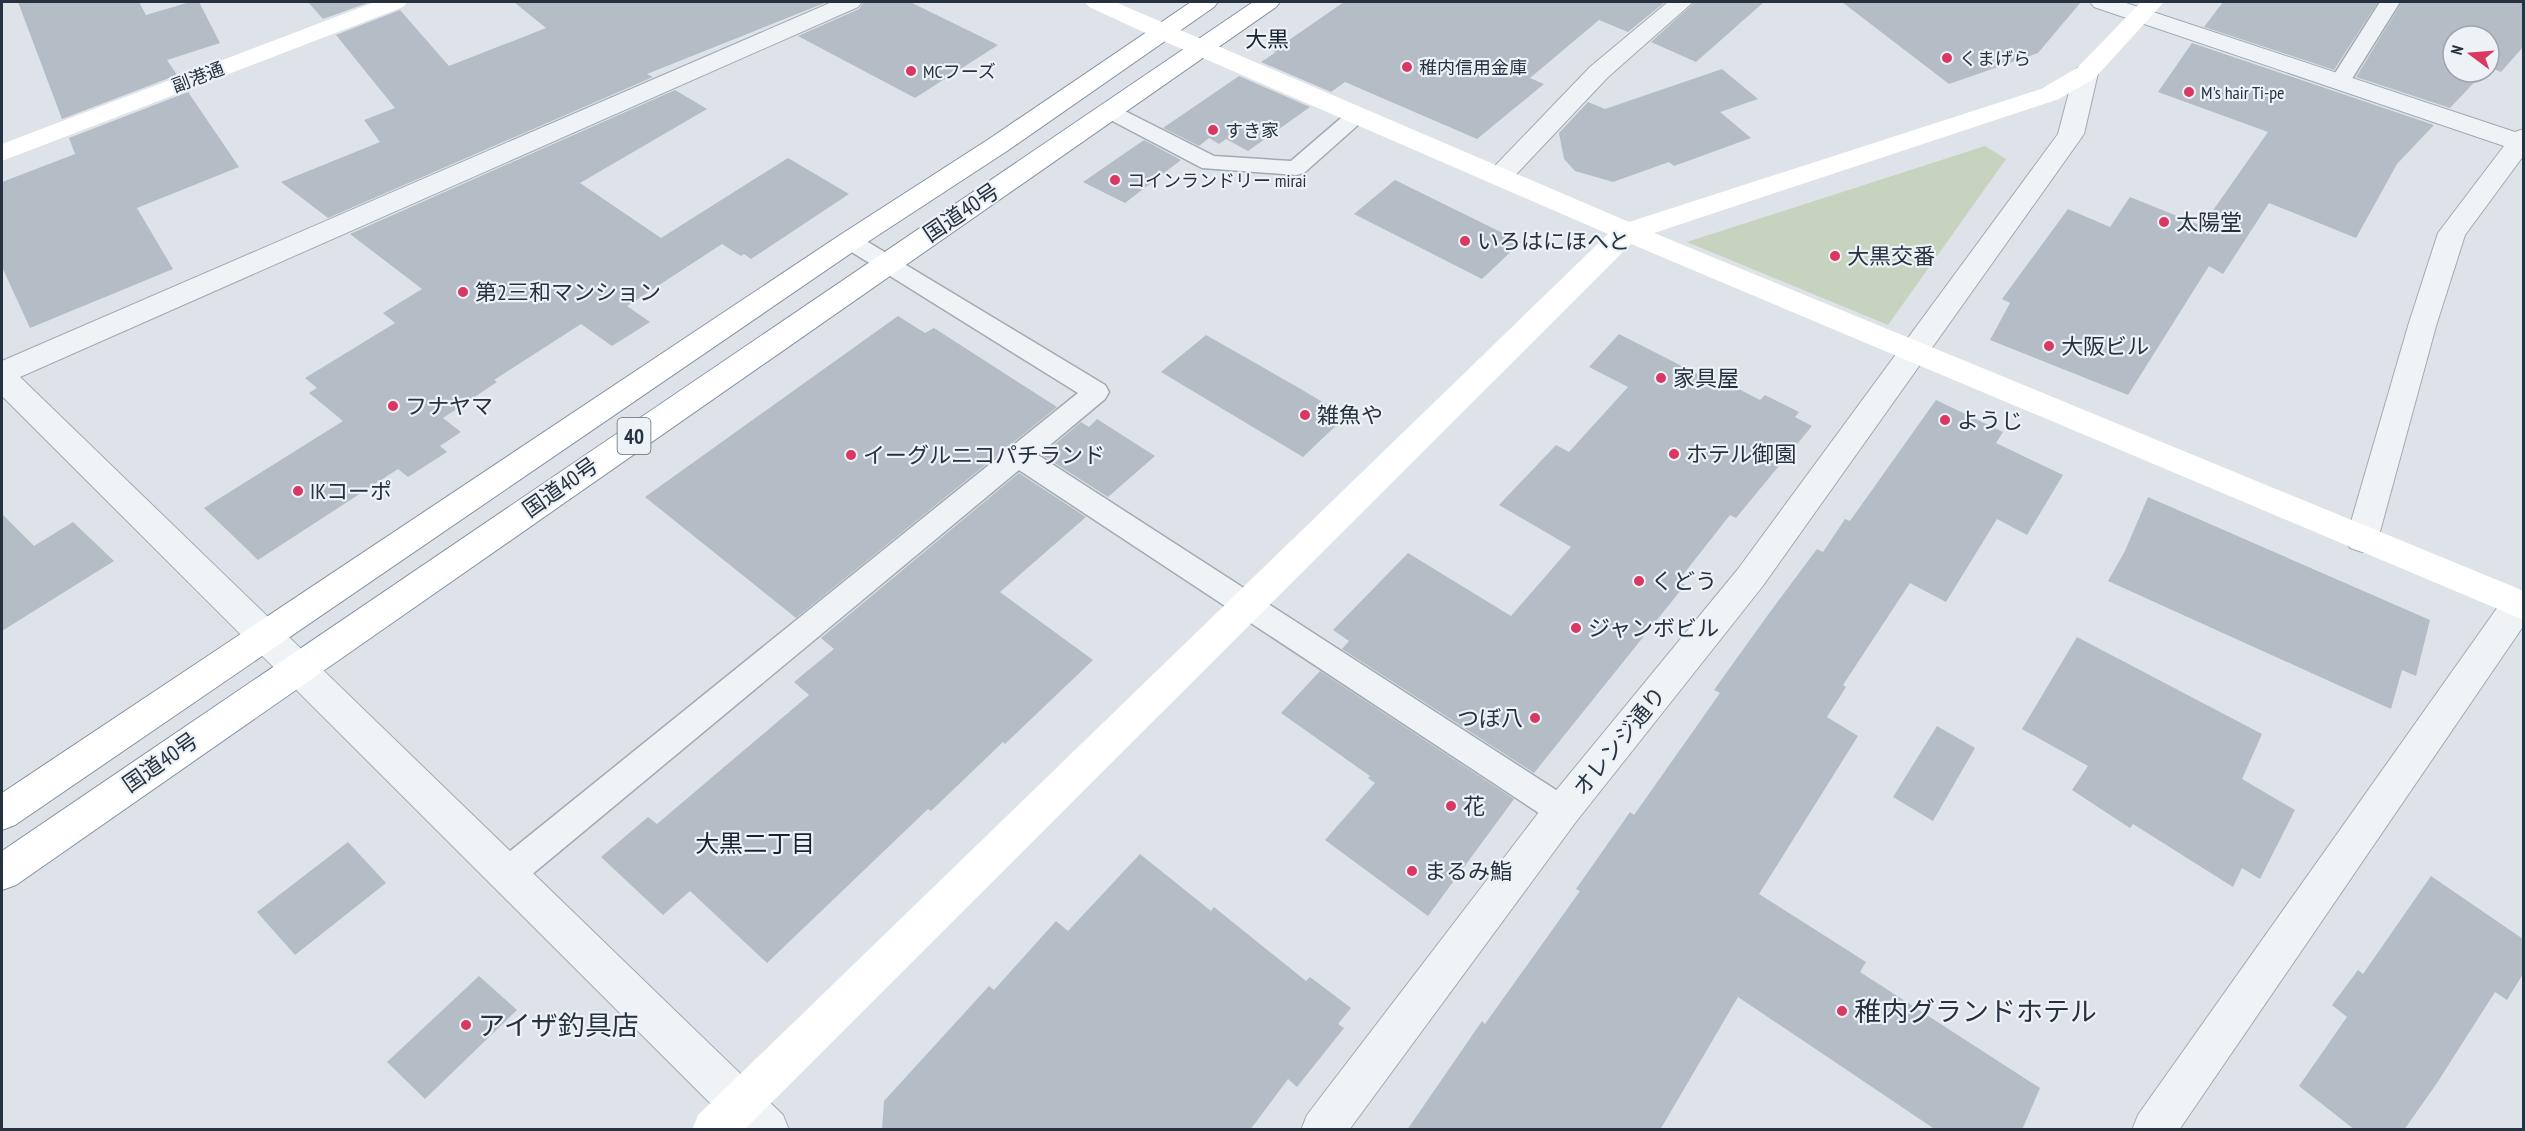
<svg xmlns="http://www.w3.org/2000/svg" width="2525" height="1131" font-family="'PT Sans Narrow','Noto Sans JP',sans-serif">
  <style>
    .green { fill: #c6d3be }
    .building { fill: #b4bdc6 }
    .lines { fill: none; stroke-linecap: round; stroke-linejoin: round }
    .lane-casing { stroke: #a2aab2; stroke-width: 3 }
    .street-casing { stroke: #a2aab2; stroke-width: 2 }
    .highway-casing { stroke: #8492a0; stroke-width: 2 }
    .lane { fill: #f0f3f6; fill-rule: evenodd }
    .street { fill: #f0f3f6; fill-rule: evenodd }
    .secondary { fill: #fff; fill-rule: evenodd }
    .highway { fill: #fff; fill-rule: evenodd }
    .poi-dot { fill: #d83862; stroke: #edf2f6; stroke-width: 2 }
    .labels { text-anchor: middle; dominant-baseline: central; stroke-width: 4.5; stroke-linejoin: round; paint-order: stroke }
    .far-poi-label { font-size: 18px; fill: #263240; stroke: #edf2f6; text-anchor: start }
    .far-street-label { font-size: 18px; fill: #263240; stroke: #edf2f6 }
    .shield { fill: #edf2f6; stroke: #626c77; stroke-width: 1.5 }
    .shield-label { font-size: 21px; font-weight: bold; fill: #263240 }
    .far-quarter-label { font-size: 22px; fill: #182331; stroke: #edf2f6 }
    .street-label { font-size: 22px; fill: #263240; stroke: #edf2f6 }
    .poi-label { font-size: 22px; fill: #263240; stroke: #edf2f6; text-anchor: start }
    .neighbourhood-label { font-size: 24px; fill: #182331; stroke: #edf2f6 }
    .near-poi-label { font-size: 27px; fill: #263240; stroke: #edf2f6; text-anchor: start }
  </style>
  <rect width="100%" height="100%" fill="#dde3e8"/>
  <polygon class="green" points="1985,146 2006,159 1888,325 1687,242"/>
  <g class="building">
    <polygon points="18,2 139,2 146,15 190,2 199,2 220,43 167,60 177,75 62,119"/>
    <polygon points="308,2 370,2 323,19"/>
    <polygon points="514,2 827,2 647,74 653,77 328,218 281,182 380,142 364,120 395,108 336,35 400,10 449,66 546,28"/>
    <polygon points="864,2 910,2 998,45 915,98 798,36 859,9"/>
    <polygon points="1344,2 1665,2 1628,32 1599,20 1530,78 1544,84 1477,139 1345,82 1331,92 1261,62 1276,52 1273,51"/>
    <polygon points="1695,2 1764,2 1696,62 1651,42"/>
    <polygon points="1842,2 2081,2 2038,53 1949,84"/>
    <polygon points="2223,2 2378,2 2334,70 2204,27"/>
    <polygon points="2402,2 2523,2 2523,47 2501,72 2489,67 2489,36 2453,36 2453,72 2484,72 2450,108 2356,77"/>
    <polygon points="2192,43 2434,125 2397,164 2356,238 2269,203 2223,274 2209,266 2128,395 1990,340 2010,303 2002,299 2068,209 2110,227 2130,197 2202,226 2268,132 2158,92"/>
    <polygon points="1722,69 1758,99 1720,112 1751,138 1674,166 1669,162 1613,182 1575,171 1564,159 1559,133 1588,102 1605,109"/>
    <polygon points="1239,76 1310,107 1248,151 1226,139 1219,144 1209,138 1199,146 1163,128"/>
    <polygon points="675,90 707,109 580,183 661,238 788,158 849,194 751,259 744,254 741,256 722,244 627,306 650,322 612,346 581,324 494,380 497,382 443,418 461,432 440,446 447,452 408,477 398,469 258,560 204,508 343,421 309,393 317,388 305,378 395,323 383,313 422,289 350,234"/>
    <polygon points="188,92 239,167 137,208 173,269 30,328 2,267 2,182 75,154 69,138"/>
    <polygon points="1144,140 1181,160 1125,203 1083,182"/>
    <polygon points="1395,180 1521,242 1482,279 1354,214"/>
    <polygon points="898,316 925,333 934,328 1057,407 796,618 645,497"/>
    <polygon points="1619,334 1727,389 1731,385 1760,400 1765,395 1799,412 1795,417 1812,426 1736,518 1730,515 1678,581 1685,585 1534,773 1342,649 1349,641 1333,630 1408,553 1511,616 1571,547 1499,505 1556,445 1569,452 1628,387 1589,367"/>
    <polygon points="1206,335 1299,388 1346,416 1303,457 1161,372"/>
    <polygon points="1936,400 2003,432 1996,443 2063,475 2027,535 1997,519 1946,602 1910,583 1843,685 1846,687 1827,717 1858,736 1759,894 1866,962 1860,972 2040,1088 2022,1130 1936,1130 1738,997 1660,1130 1407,1130 1482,1021 1485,1024 1580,891 1576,889 1630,812 1634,815 1720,693 1714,690 1770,612 1817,549 1823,552 1845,519 1850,521"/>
    <polygon points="1097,419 1155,456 1108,497 1042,455 1081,422 1089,427"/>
    <polygon points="1019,473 1086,517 1000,592 1093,660 1005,744 1003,742 931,811 928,809 767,963 690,891 663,915 601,857 648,817 657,824 809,695 794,682 834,649 821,638"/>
    <polygon points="2148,497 2430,620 2416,676 2402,670 2391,709 2108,581 2125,551"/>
    <polygon points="2,514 34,546 73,522 114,561 2,631"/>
    <polygon points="2077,637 2262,734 2242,779 2295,810 2260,879 2242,868 2233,887 2133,824 2130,828 2072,790 2088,766 2022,729"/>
    <polygon points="1320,671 1514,799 1428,916 1325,840 1375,783 1368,778 1370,776 1281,713"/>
    <polygon points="1937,726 1975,748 1933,821 1893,797"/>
    <polygon points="348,842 386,883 295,955 257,912"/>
    <polygon points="1140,854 1211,911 1214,907 1306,981 1310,977 1351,1008 1338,1024 1344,1028 1297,1087 1288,1079 1250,1130 882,1130 884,1101 989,986 994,990 1056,921 1068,931"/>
    <polygon points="2431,876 2523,939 2523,974 2507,1000 2495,992 2437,1083 2404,1130 2355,1130 2299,1086 2347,1017 2332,1005 2358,970 2363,974"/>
    <polygon points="479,976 517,1010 425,1099 387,1062"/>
  </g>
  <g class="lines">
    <g class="lane-casing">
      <g id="lane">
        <polygon points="2380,2 2400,2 2348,85 2341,87 2334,85 2330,81"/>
        <polygon points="1111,104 1214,156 1291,161 1348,112 1356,110 1364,112 1367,117 1304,173 1296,175 1202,168 1103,116 1100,111 1103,106"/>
        <polygon points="850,233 858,236 1105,385 1109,392 1105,399 1038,455 1573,801 1578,811 1573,821 1562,826 1551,821 1019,470 518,886 506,890 494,886 489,875 494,864 1078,393 842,246 838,241 842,236"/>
      </g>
    </g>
    <g class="street-casing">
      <g id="street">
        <polygon points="832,2 862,2 858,7 20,377 783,1115 789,1130 737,1130 2,396 2,361"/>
        <polygon points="1668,2 1693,2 1608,77 1509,182 1500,184 1491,182 1487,176 1491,170 1590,67"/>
        <polygon points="2090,2 2123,2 2515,132 2524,129 2524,155 2465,235 2436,326 2378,539 2374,548 2362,552 2350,548 2346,539 2408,326 2438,233 2504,146 2094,7"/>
        <polygon points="2086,66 2095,68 2098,73 2084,134 1762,587 1575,823 1349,1130 1301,1130 1307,1115 1549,799 1738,569 2058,134 2074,73 2077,68"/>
        <polygon points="2519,590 2524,592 2524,625 2179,1130 2132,1130 2138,1115 2507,594"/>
      </g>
    </g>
    <g class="highway-casing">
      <g id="highway">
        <polygon points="1191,2 1218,2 1214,7 1007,151 860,247 15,825 2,830 2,793 840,235 989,139"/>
        <polygon points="1253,2 1280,2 1276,7 16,885 2,890 2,851"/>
      </g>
    </g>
    <use href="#lane" class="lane"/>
    <use href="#street" class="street"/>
    <g class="secondary">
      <polygon points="375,2 407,2 403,7 2,161 2,144"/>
      <polygon points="1085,2 1115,2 1629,222 2041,89 2077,68 2141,2 2164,2 2095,78 2059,99 1654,233 2524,591 2524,620 1631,244 744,1130 692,1130 698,1115 1608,234 1152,36 1089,7"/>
    </g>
    <use href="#highway" class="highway"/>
  </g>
  <g class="poi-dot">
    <circle cx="1947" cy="58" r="6"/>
    <circle cx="1407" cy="67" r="6"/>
    <circle cx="911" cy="71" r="6"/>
    <circle cx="2189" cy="92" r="6"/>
    <circle cx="1213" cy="130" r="6"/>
    <circle cx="1115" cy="180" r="6"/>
    <circle cx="2164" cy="222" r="6"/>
    <circle cx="1465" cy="241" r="6"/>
    <circle cx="1835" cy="256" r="6"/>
    <circle cx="463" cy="292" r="6"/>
    <circle cx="2049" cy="346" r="6"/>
    <circle cx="1661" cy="378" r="6"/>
    <circle cx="393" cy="406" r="6"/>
    <circle cx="1305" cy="415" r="6"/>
    <circle cx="1945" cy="420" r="6"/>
    <circle cx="1674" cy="454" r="6"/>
    <circle cx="851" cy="455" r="6"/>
    <circle cx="298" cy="491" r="6"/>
    <circle cx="1639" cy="581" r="6"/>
    <circle cx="1576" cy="628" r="6"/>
    <circle cx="1535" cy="718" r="6"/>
    <circle cx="1451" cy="806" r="6"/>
    <circle cx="1412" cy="871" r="6"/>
    <circle cx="1842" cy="1011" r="6"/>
    <circle cx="466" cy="1025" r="6"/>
  </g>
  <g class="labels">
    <g class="far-poi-label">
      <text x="1959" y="58">くまげら</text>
      <text x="1419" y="67">稚内信用金庫</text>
      <text x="923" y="71">MCフーズ</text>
      <text x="2201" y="92">M's hair Ti-pe</text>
      <text x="1225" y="130">すき家</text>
      <text x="1127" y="180">コインランドリー mirai</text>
    </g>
    <g class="far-street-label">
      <text transform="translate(198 77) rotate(-21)">副港通</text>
    </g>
    <rect class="shield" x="617.5" y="418" width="33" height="36" rx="4.5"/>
    <g class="shield-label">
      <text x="634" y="436">40</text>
    </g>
    <g class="far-quarter-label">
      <text x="1267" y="39">大黒</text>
    </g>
    <g class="street-label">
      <text transform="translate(961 212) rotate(-34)">国道40号</text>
      <text transform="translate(560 487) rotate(-35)">国道40号</text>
      <text transform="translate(1619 741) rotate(-51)">オレンジ通り</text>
      <text transform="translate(160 762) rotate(-35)">国道40号</text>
    </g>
    <g class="poi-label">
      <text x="2176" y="222">太陽堂</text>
      <text x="1477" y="241">いろはにほへと</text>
      <text x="1847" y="256">大黒交番</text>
      <text x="475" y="292">第2三和マンション</text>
      <text x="2061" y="346">大阪ビル</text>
      <text x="1673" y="378">家具屋</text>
      <text x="405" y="406">フナヤマ</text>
      <text x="1317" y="415">雑魚や</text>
      <text x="1957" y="420">ようじ</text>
      <text x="1686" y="454">ホテル御園</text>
      <text x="863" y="455">イーグルニコパチランド</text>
      <text x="310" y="491">IKコーポ</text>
      <text x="1651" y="581">くどう</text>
      <text x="1588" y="628">ジャンボビル</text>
      <text x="1523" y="718" text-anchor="end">つぼ八</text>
      <text x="1463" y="806">花</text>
      <text x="1424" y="871">まるみ鮨</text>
    </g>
    <g class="neighbourhood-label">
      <text x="755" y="843">大黒二丁目</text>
    </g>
    <g class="near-poi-label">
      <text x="1854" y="1011">稚内グランドホテル</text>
      <text x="478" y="1025">アイザ釣具店</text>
    </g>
  </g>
  <rect width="2525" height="1131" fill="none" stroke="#263240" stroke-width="6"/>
  <g transform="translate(2471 54) rotate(286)"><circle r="28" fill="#edf2f6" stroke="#9da5ad" stroke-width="1.5"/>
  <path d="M0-4.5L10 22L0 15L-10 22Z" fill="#d83862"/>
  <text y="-9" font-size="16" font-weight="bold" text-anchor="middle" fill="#263240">N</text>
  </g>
</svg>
